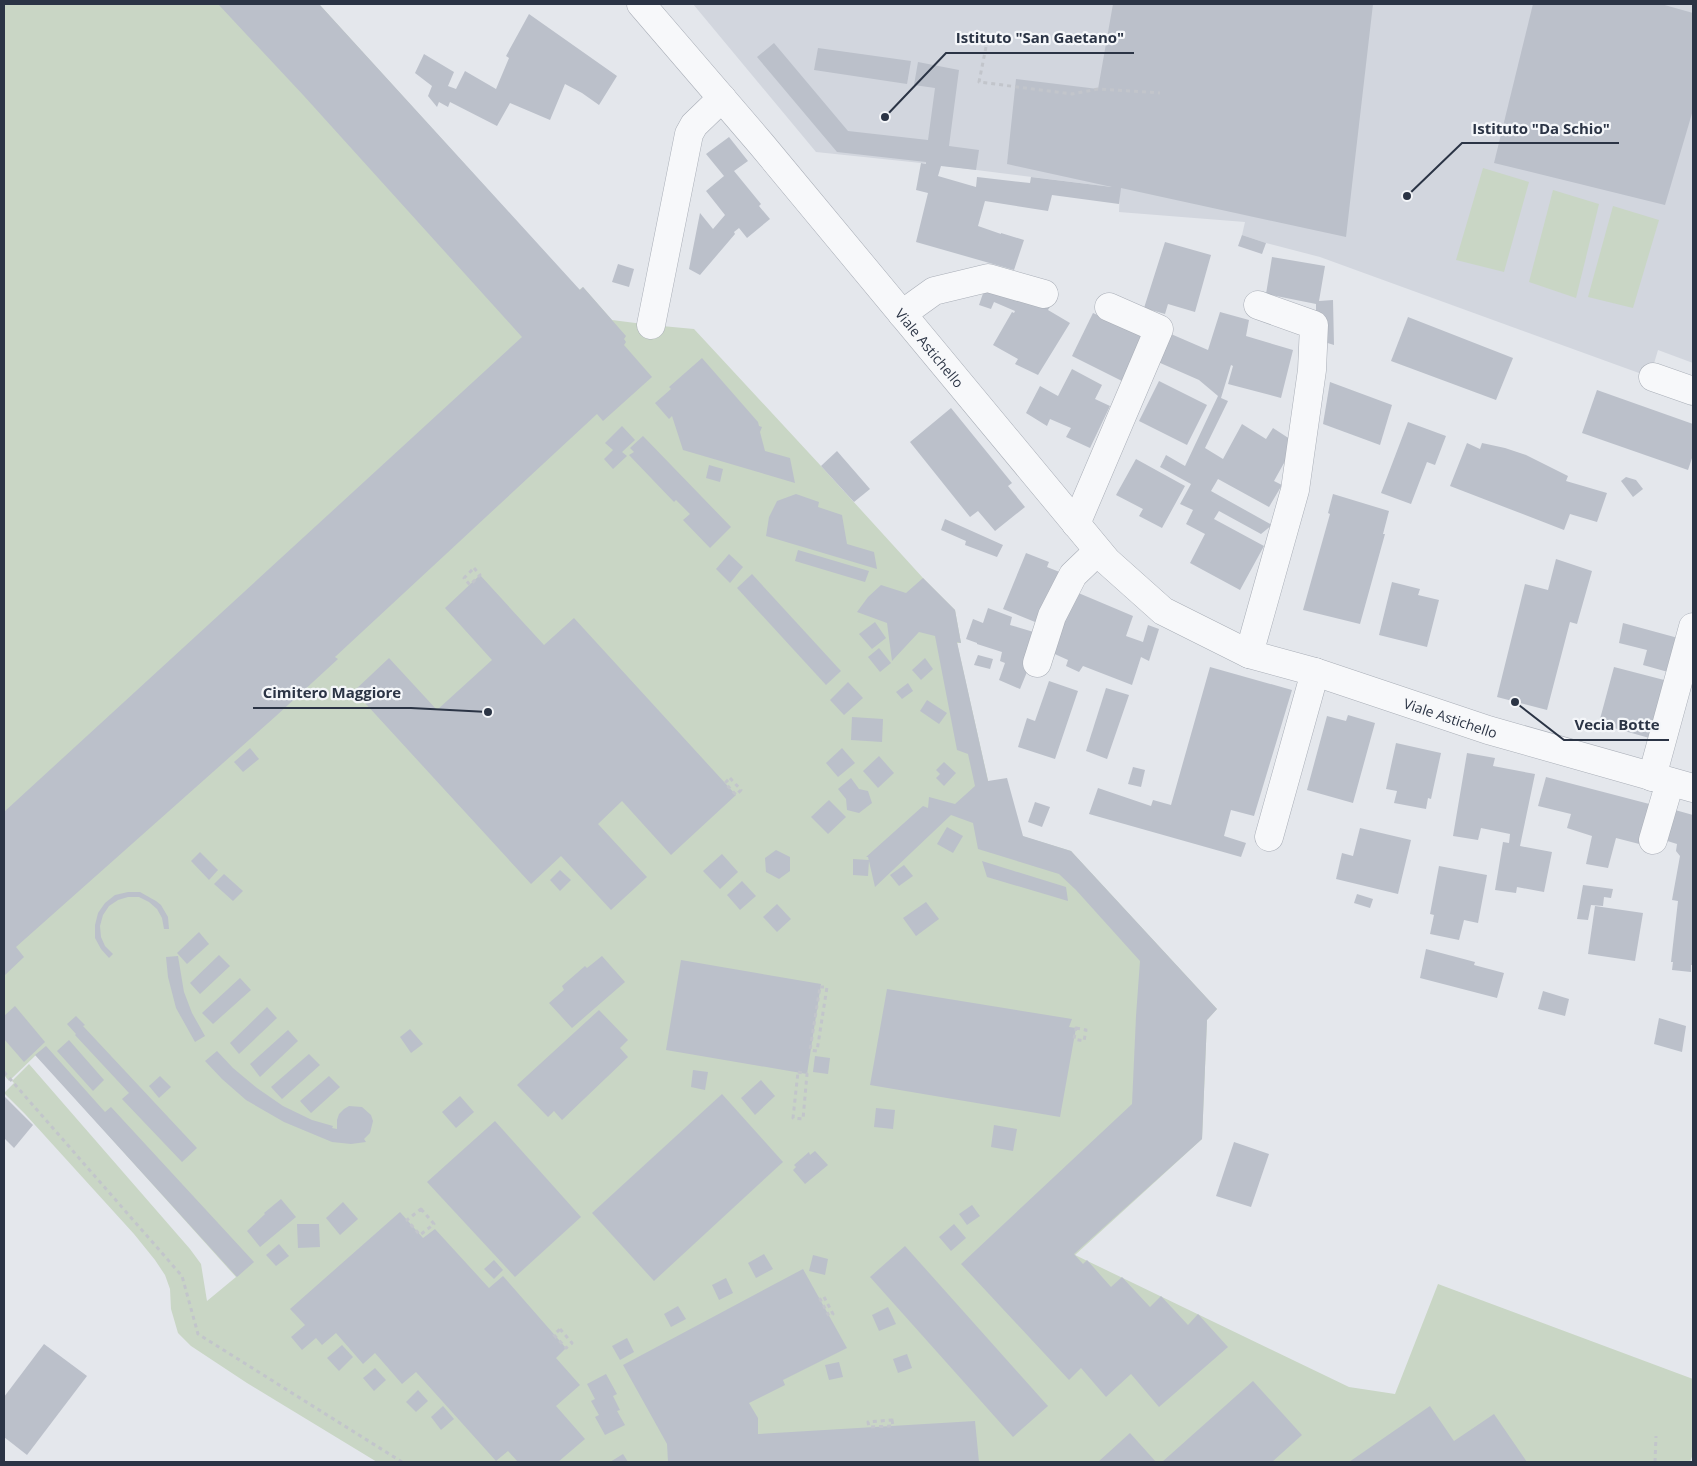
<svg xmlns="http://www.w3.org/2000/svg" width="1697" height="1466" font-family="'Open Sans',sans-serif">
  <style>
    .built { fill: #d2d6de }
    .green { fill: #c9d6c5 }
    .building { fill: #bbc0ca }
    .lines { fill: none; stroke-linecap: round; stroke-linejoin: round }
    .minor-casing { stroke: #a9aeb7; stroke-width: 29 }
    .path { stroke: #c2c5cb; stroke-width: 3; stroke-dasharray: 4 4; stroke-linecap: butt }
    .minor { stroke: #f7f8fa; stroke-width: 28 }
    .labels { text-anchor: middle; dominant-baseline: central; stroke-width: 4.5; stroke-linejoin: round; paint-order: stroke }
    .street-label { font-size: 14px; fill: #2b3445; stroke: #f4f6f9 }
    .leader { fill: none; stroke: #2b3445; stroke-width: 2 }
    .callout-dot { fill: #2b3445; stroke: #f4f6f9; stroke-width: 2 }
    .callout-label { font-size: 15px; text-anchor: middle; font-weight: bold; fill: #2b3445; stroke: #f4f6f9; stroke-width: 4.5; stroke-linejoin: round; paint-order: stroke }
  </style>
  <rect width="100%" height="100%" fill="#e4e7ec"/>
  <polygon class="built" points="693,4 1693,4 1693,363 1658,350 1650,377 1320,257 1266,243 1242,235 1245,222 1119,212 1120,188 921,163 816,152"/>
  <g class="green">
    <polygon points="4,4 319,4 579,290 583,287 612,320 651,325 694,329 821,466 923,578 955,610 961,643 957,643 999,829 1071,851 1217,1009 1207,1020 1202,1139 1075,1255 1349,1387 1395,1394 1438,1284 1693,1379 1693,1454 1690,1462 377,1462 247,1383 191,1346 178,1333 171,1309 170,1289 165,1275 155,1260 134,1234 25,1114 4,1093 14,1083 12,1081 29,1064 190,1249 201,1264 207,1301 236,1277 36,1055 9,1081 4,1075"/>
    <polygon points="1483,168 1529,182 1504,272 1456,260"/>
    <polygon points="1553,190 1599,204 1576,298 1529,282"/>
    <polygon points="1613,206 1659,220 1633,308 1588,297"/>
  </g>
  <g class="building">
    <polygon points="218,4 319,4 580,290 583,287 626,336 624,339 626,342 624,345 652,377 603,421 597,414 335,657 338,659 276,716 16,947 24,957 4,976 4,812 522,337 304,96"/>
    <polygon points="1113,4 1373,4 1346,237 1121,188 1119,204 1052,195 1048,211 985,201 978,226 1001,234 1001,233 1024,240 1014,270 916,242 928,193 916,190 921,163 926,164 926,162 837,152 757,57 774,43 848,131 928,140 935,88 914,85 918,62 959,70 949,146 979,150 976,170 941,166 938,176 976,187 977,177 1030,183 1031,177 1112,187 1007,164 1016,79 1098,89"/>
    <polygon points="1533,4 1661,4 1693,13 1693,110 1665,205 1494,163"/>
    <polygon points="529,14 617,76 599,105 582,93 565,84 550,120 510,103 497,126 450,102 448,107 439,102 437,107 428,96 432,86 415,73 424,54 454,72 448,86 456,89 465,71 496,89 509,58 506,56"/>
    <polygon points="818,48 911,61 907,84 814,70"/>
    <polygon points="729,137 748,161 734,171 761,204 759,206 770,219 747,238 739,228 734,232 735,234 700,275 689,269 700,213 713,229 725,215 706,191 724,176 706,154"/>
    <polygon points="1242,235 1266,243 1262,254 1238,246"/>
    <polygon points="1165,242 1211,255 1195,312 1168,304 1165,314 1144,308"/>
    <polygon points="1272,257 1325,266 1319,301 1333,300 1334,345 1318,340 1316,320 1316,304 1266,294"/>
    <polygon points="618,264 634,269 629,287 612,282"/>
    <polygon points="987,282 1052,303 1048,310 1070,323 1038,375 1015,364 1018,359 993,345 1012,312 1014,313 1015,311 994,302 991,309 979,305"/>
    <polygon points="1220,312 1249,320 1246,336 1293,350 1281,398 1228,384 1233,366 1231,365 1221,398 1228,401 1205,448 1223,459 1242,424 1266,439 1273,428 1293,441 1286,452 1289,454 1274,481 1282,485 1269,507 1218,479 1211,491 1272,525 1261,534 1219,511 1214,519 1264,546 1240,590 1190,563 1205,534 1186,524 1193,510 1180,504 1191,484 1160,467 1166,455 1185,466 1218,396 1199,380 1158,362 1171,334 1208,350"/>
    <polygon points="1093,313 1146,337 1124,382 1072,356"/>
    <polygon points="1408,317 1513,358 1496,400 1391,361"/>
    <polygon points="702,358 758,422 759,426 762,427 760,432 765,451 790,458 795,483 683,450 672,416 669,419 655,403 671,389 669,387"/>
    <polygon points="1072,369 1102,385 1095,399 1110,406 1090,448 1066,437 1071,428 1050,419 1047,426 1026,413 1040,386 1058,396"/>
    <polygon points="1159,381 1207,405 1187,445 1139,421"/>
    <polygon points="1330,382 1392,405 1380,445 1323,424"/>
    <polygon points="1597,390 1693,424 1693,455 1688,470 1582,433"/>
    <polygon points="951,408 1012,483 1008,486 1025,507 995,531 978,511 970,517 910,442"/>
    <polygon points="1408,422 1446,436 1435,465 1427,462 1411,504 1381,493"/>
    <polygon points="622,426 635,440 622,452 627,456 613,469 604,459 613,450 605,443"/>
    <polygon points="643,436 731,527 710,548 683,520 690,514 676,500 674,502 629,455 634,452 630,448"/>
    <polygon points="1467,443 1480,449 1482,443 1505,448 1526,455 1568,476 1566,481 1607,493 1597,522 1570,514 1564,530 1450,486"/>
    <polygon points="837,451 870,489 854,502 821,466"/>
    <polygon points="1136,459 1185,486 1162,528 1139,516 1143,509 1116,495"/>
    <polygon points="709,465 723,469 720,482 706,478"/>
    <polygon points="1626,477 1636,480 1643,489 1633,497 1621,481"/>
    <polygon points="796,494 819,502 818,507 842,515 847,544 874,552 877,569 766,536 769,517 777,501"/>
    <polygon points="1333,494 1389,511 1383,534 1385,534 1360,624 1303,610 1330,514 1328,513"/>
    <polygon points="945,519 1003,545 997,557 965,545 966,541 941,530"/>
    <polygon points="798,550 869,571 865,582 795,561"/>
    <polygon points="1026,553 1049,562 1047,567 1062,573 1040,624 1003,609"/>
    <polygon points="729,554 743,567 730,583 716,569"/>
    <polygon points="1556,559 1592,571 1577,624 1570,622 1547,710 1497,697 1525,584 1548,590"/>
    <polygon points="752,574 841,671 826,685 737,588"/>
    <polygon points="480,575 544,645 574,618 736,795 671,855 622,801 598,824 647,877 611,910 561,856 531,884 354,691 389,658 437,710 492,660 445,608"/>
    <polygon points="923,578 955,610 961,643 957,642 988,781 1007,778 1023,836 1071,851 1217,1009 1207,1020 1202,1139 1074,1254 1083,1264 1087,1260 1111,1287 1122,1277 1150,1307 1161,1296 1188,1325 1198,1314 1228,1347 1159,1407 1131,1374 1106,1397 1081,1368 1069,1380 961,1264 1132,1104 1136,1016 1140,961 1076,890 1059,874 978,849 973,823 951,815 875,887 868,857 866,857 923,806 928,808 929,797 955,804 975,786 968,754 957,750 935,636 919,632 892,661 887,623 857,612 868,597 881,585 906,593"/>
    <polygon points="1392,582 1420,589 1418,595 1439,600 1427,647 1379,635"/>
    <polygon points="1069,589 1133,616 1126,636 1143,642 1148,625 1159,629 1149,661 1141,657 1132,685 1083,666 1079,672 1066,666 1068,660 1048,651"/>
    <polygon points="988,608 1012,617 1010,625 1037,633 1029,667 1020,689 999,680 1005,663 1000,661 1002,652 977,644 977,643 966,639 973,619 983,623"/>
    <polygon points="875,622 886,638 872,649 859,634"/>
    <polygon points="1623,623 1678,638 1668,672 1643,665 1647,650 1619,643"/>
    <polygon points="879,648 891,663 880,672 868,657"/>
    <polygon points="978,655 993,659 990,669 974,665"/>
    <polygon points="925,658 933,669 921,680 912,670"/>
    <polygon points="1210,667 1292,690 1254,816 1231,810 1224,836 1246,843 1241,857 1089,814 1098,788 1151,806 1153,800 1171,805"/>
    <polygon points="1614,667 1668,681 1653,739 1603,725 1605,720 1600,719"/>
    <polygon points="1049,681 1078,691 1055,759 1018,747 1027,718 1035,721"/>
    <polygon points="848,682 863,698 844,715 830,700"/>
    <polygon points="908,683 913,691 902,699 896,692"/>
    <polygon points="1106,688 1129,695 1107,759 1086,751"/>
    <polygon points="927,700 947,713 939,724 920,711"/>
    <polygon points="1348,715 1375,723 1353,803 1307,790 1327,716 1346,721"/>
    <polygon points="852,717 883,719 882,742 851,740"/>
    <polygon points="1396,743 1441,753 1431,799 1428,798 1426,809 1394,803 1397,791 1386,789"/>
    <polygon points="250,748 259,759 243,772 234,762"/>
    <polygon points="842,748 855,763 838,777 826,763"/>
    <polygon points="1467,753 1495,758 1493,766 1535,774 1520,846 1552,852 1544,892 1517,887 1516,893 1495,890 1503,842 1509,843 1510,834 1481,828 1478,840 1453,836"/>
    <polygon points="879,756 894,773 878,788 863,771"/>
    <polygon points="944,762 956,773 944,786 936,778 940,774 936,770"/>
    <polygon points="1133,767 1145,770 1141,787 1128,784"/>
    <polygon points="1546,777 1657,806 1647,846 1616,838 1608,868 1586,864 1592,836 1567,828 1571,814 1538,806"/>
    <polygon points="851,778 859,789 868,791 872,803 859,813 847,810 846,799 838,789"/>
    <polygon points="829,800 846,817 828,834 811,817"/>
    <polygon points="1035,802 1050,807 1042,827 1028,822"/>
    <polygon points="1668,808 1693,815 1693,965 1691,965 1691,972 1672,970 1673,962 1671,962 1678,901 1672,900 1680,856 1676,851 1677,844 1661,839"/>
    <polygon points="947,827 963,836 953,853 937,844"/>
    <polygon points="1360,828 1411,840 1398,894 1336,879 1342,853 1353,856"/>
    <polygon points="776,850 790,857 790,871 779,879 766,872 765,858"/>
    <polygon points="200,852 218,870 209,880 191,861"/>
    <polygon points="722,854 738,872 720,889 703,871"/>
    <polygon points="853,859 869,860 868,876 853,875"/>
    <polygon points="982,861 1066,887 1068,901 987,877"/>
    <polygon points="904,865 913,876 899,886 890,875"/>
    <polygon points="1439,866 1487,875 1478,923 1464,920 1459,940 1430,934 1434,915 1430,914"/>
    <polygon points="560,870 571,880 560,891 550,880"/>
    <polygon points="224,874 243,891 233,901 214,884"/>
    <polygon points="742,881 756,896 740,910 727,895"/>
    <polygon points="1583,885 1613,889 1611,898 1604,897 1603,906 1591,905 1588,920 1577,919"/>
    <polygon points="128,892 140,892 156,901 161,905 168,917 169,929 164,929 162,918 157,909 149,902 139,897 128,897 118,900 109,906 103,915 100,926 101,937 105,946 113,954 109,958 101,949 95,938 95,925 98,913 105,903 115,895"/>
    <polygon points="1357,894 1373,899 1370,908 1354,903"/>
    <polygon points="926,902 939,919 916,936 903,918"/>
    <polygon points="777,904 791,919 777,932 763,917"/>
    <polygon points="1595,906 1643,913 1635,961 1588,954"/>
    <polygon points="199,932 209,944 187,964 177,953"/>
    <polygon points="1426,949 1475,962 1474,965 1504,973 1497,998 1420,978"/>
    <polygon points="219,955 230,966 200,994 190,983"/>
    <polygon points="178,956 184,992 192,1013 205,1036 195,1042 176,1008 168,977 166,957"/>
    <polygon points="602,956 625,982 572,1028 549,1003 564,990 562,986 585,966 587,968"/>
    <polygon points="681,960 821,984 807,1074 666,1050"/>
    <polygon points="240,978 251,990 213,1024 202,1013"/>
    <polygon points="887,989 1072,1019 1069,1027 1076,1028 1060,1117 870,1085"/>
    <polygon points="1543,991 1569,999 1565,1016 1538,1009"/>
    <polygon points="15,1006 45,1042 24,1062 4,1039 4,1016"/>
    <polygon points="267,1007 277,1018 239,1054 230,1043"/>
    <polygon points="599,1010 628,1040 620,1048 628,1057 562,1120 554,1111 548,1117 517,1085"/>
    <polygon points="76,1016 85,1025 83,1026 197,1148 182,1162 122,1099 129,1093 75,1035 76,1034 67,1024"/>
    <polygon points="1659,1018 1686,1026 1682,1052 1654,1044"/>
    <polygon points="410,1029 423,1044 411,1053 400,1037"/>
    <polygon points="288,1030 298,1041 260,1077 250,1064"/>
    <polygon points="69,1040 104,1080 93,1091 57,1051"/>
    <polygon points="46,1046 105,1112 111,1107 254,1262 237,1277 35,1055"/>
    <polygon points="217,1051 233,1068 257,1088 283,1106 312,1120 333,1126 332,1128 337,1129 337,1120 339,1114 344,1109 349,1106 362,1107 371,1115 373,1121 370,1133 364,1139 366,1142 351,1144 332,1142 284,1122 246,1100 222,1079 205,1061"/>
    <polygon points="309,1054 320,1065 282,1099 271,1087"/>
    <polygon points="815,1056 830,1058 828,1074 813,1072"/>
    <polygon points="693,1070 708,1072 705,1090 691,1087"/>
    <polygon points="160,1076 171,1087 159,1098 149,1086"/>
    <polygon points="329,1076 340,1087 311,1113 300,1101"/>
    <polygon points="761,1080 775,1096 755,1115 741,1098"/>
    <polygon points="722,1094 783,1162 654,1281 592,1213"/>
    <polygon points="4,1096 33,1125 14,1148 4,1138"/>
    <polygon points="460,1096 474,1112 456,1128 442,1112"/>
    <polygon points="876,1108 895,1110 893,1129 874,1127"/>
    <polygon points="495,1121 581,1217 515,1277 427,1182"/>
    <polygon points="994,1125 1017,1129 1013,1151 991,1147"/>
    <polygon points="1234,1142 1269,1154 1251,1207 1216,1196"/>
    <polygon points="815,1151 828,1165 805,1184 793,1170 796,1167 794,1165 809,1152 810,1155"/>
    <polygon points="281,1199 296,1217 260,1247 247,1231 265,1214 264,1213"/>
    <polygon points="343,1202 358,1219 340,1235 326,1218"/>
    <polygon points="972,1205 980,1216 967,1225 959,1214"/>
    <polygon points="400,1212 423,1238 435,1229 489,1288 503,1276 566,1348 556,1358 580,1385 556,1406 585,1439 558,1462 518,1462 508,1451 496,1461 416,1372 402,1384 375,1353 363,1364 336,1333 322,1345 316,1338 302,1350 291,1337 305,1325 290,1309"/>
    <polygon points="297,1224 319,1224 320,1247 298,1248"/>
    <polygon points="954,1224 966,1238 951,1251 939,1237"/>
    <polygon points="279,1244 289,1256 276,1266 266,1255"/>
    <polygon points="905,1246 1048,1406 1013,1437 870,1277"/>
    <polygon points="764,1254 773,1269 756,1278 748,1263"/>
    <polygon points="813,1255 828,1259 825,1275 809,1271"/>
    <polygon points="494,1260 503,1270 494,1279 484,1269"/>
    <polygon points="803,1269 847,1348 783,1380 785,1385 749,1403 758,1418 758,1434 975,1421 979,1462 668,1462 667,1444 623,1365"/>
    <polygon points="726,1278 733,1293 719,1300 712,1285"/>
    <polygon points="678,1306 686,1319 671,1327 664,1314"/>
    <polygon points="888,1307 896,1324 879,1331 872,1315"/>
    <polygon points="627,1338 634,1352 620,1360 612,1346"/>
    <polygon points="44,1344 87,1376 27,1455 4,1437 4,1397"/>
    <polygon points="342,1345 353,1357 339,1371 327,1358"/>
    <polygon points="907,1354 912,1368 898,1373 893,1359"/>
    <polygon points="839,1362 843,1377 829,1380 825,1365"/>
    <polygon points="375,1368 386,1380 374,1391 363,1378"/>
    <polygon points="606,1374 617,1394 613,1396 620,1410 617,1411 625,1425 605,1435 595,1417 599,1415 591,1401 595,1399 587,1384"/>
    <polygon points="1253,1381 1302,1435 1272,1462 1162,1462"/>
    <polygon points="418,1390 428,1401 416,1412 406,1402"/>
    <polygon points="443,1406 454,1419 441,1430 431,1417"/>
    <polygon points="1430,1406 1454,1441 1494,1414 1527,1462 1349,1462"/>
    <polygon points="1130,1433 1156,1462 1098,1462"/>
    <polygon points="623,1454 628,1462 610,1462"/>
  </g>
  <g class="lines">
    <g class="minor-casing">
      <g id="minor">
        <path id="s1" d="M641,4L762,145L1107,561L1163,611L1249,654L1315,672L1488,730L1693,788"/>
        <polyline points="902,314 934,291 988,278 1044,294"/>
        <polyline points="651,325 689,134 694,125 722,98"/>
        <polyline points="1653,377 1693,391"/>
        <polyline points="1076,524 1159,329 1109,307"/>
        <polyline points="1249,654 1295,490 1312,370 1314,325 1258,305"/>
        <polyline points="1037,663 1052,616 1073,575 1098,551"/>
        <polyline points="1652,777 1693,627"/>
        <polyline points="1269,837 1315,672"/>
        <polyline points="1653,840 1670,782"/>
      </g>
    </g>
    <g class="path">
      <polyline points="986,47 979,82 1072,94 1098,89 1160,93"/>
      <polygon points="474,568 480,575 470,585 464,578"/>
      <polygon points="730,778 741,790 736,795 725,783"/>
      <polygon points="820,987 827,987 817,1051 810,1050"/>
      <polygon points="1076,1028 1086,1030 1084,1041 1074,1039"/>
      <polyline points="4,1072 182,1276 198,1334 402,1462"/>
      <polygon points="798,1072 807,1074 803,1119 793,1118"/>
      <polygon points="421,1209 434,1224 420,1235 407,1220"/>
      <polygon points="824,1297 833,1314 829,1316 820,1299"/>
      <polygon points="560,1329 572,1343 566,1348 554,1335"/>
      <polygon points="892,1420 893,1426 869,1427 868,1422"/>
      <polyline points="1655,1462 1656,1436"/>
    </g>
    <use href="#minor" class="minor"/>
  </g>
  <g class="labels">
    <g class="street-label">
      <text stroke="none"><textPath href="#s1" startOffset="449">Viale Astichello</textPath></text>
      <text stroke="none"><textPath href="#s1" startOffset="1109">Viale Astichello</textPath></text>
    </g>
  </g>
  <path class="leader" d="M885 117L946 53H1134M1407 196L1462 143H1619M488 712L411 708H253M1515 702L1564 740H1669"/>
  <g class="callout-dot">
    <circle cx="885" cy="117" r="5"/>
    <circle cx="1407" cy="196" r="5"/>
    <circle cx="488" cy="712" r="5"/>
    <circle cx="1515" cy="702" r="5"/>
  </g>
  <g class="callout-label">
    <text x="1040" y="43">Istituto "San Gaetano"</text>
    <text x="1541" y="134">Istituto "Da Schio"</text>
    <text x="332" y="698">Cimitero Maggiore</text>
    <text x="1617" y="730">Vecia Botte</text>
  </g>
  <rect width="1697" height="1466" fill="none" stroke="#2b3445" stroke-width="10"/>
</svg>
